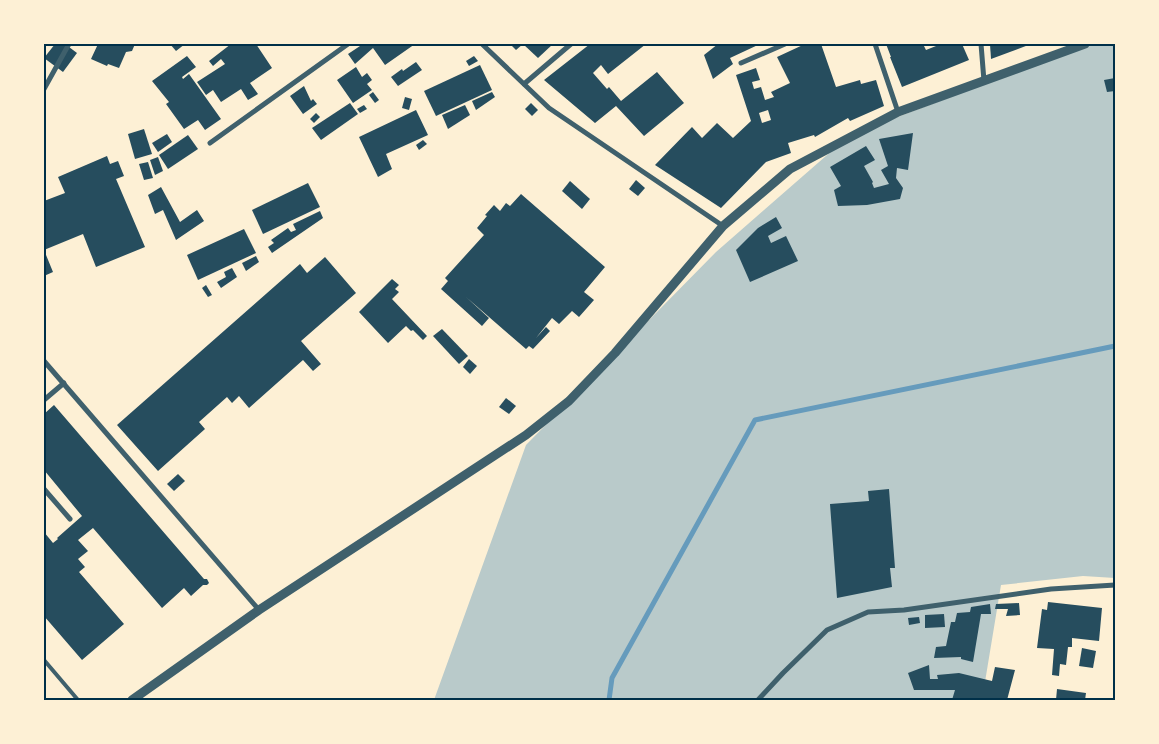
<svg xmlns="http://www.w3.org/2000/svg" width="1159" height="744" font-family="'IBM Plex Sans',sans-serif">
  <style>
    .green { fill: #b9caca }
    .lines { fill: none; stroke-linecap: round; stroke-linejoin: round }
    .stream { stroke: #669bbc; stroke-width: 5 }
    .building { fill: #264d5e; fill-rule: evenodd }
    .service { stroke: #3f606c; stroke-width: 4 }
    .minor { stroke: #3f606c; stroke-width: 5 }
    .tertiary { stroke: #3f606c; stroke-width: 9 }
    .neatline { fill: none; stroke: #003049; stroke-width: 2 }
  </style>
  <rect width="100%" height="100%" fill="#fdf0d5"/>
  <polygon class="green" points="1091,44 1115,44 1115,578 1083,576 1001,585 982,700 434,700 526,445 716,252 850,135"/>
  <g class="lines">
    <polyline class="stream" points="609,700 612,678 755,420 1115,346"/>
  </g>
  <g class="building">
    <polygon points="55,44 65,44 77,53 63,72 44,58"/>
    <polygon points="98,44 135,44 132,51 126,52 119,68 108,64 107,66 91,59"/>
    <polygon points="170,44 185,44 176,51"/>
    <polygon points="231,44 256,44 272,68 250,83 258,94 248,100 241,89 221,102 213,90 206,95 197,82 225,64 221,59 213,66 209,61"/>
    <polygon points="363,44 415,44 385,65 373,48 355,64 348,54"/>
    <polygon points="510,44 523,44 516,50"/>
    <polygon points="523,44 553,44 538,58"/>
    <polygon points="590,44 646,44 608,74 601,65 593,73 607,89 609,87 621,101 657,72 684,103 644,136 616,106 595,123 544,80"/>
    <polygon points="718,44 760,44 730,58 733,64 713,79 704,55"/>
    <path d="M805,44H821L836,87L860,80L861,84L876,80L884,106L850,121L848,118L815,137L814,135L788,143L791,153L766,162L721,208L655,165L692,127L702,138L717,123L733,138L751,121L736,75L756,68L760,80L752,82L754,89L761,87L765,100L774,97L771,92L790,83L777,57ZM768,110L771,120L762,123L759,113Z"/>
    <polygon points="886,44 923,44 926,50 941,44 962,44 969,60 902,87 890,57 891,57"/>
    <polygon points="990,44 1031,44 991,59"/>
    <polygon points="187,56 196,67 182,77 183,79 189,74 221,119 205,130 198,120 184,129 166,104 169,102 152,81"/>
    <polygon points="474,56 478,61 469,66 466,61"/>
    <polygon points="416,62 422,70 398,86 391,77 402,69 403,71"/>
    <polygon points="480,65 492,90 436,116 424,91"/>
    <polygon points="356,67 362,77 367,73 372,80 367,84 372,90 353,103 337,80"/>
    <polygon points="1115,78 1115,91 1107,92 1104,80"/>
    <polygon points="304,86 311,101 313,99 317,104 303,114 290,96"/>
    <polygon points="373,92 379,100 375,103 369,95"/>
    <polygon points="492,92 495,97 476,110 472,101"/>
    <polygon points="405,97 412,99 409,110 402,108"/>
    <polygon points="350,103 358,114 321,140 312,128"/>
    <polygon points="531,103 538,110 532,116 525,109"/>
    <polygon points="364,105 367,109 360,113 357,109"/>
    <polygon points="465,105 470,115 448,129 442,115"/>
    <polygon points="416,110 428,135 386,154 392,169 378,177 359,137"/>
    <polygon points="316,113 320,117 314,123 310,119"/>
    <polygon points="144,129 152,154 135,159 128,134"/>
    <polygon points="913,133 908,170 897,168 896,178 903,188 900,199 867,205 838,206 834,190 841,186 830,167 866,146 875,160 864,166 873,182 872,183 874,188 889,184 881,170 888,166 879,139"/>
    <polygon points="167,134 172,142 158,152 152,143"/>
    <polygon points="188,135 198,149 168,169 159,155"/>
    <polygon points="423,140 427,144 419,150 416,145"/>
    <polygon points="107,156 110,164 118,161 124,176 116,179 145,247 96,267 83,234 44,250 53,272 44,276 44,201 65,193 58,177"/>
    <polygon points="158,157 163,171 155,175 150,160"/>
    <polygon points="148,162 153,178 144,180 139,164"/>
    <polygon points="636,180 645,188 638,196 629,189"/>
    <polygon points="570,181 590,199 582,209 562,191"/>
    <polygon points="308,183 320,207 263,234 252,210"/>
    <polygon points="161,187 180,222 197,210 204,221 176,240 163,210 155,214 148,195"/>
    <polygon points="521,194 605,267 584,292 594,300 579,317 572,311 559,324 552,318 536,338 546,327 550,331 533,349 529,346 526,349 466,297 489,318 482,326 441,289 448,281 445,278 484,235 477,228 487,216 485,215 494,205 500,211 506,203 510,206"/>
    <polygon points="320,211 323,218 272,253 268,247 274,243 271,240 288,228 291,232 296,230 293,224"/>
    <polygon points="776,217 782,228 768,236 771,243 786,236 798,261 750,282 736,250 758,228"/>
    <polygon points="244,229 256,253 198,280 187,255"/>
    <polygon points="256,256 259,262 246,271 242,263"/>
    <polygon points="325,257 356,293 301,341 321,364 313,371 303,360 249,408 239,396 232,403 227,397 199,422 205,429 158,471 117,425 300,264 307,273"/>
    <polygon points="232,268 237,277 221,288 217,282 226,277 224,272"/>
    <polygon points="392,279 399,285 395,289 399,292 392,299 427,336 423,340 413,330 411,331 406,326 388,343 359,312"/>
    <polygon points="206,285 212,295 208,297 202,288"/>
    <polygon points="442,329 468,356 459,364 433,336"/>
    <polygon points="469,359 477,366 470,374 463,367"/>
    <polygon points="506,398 516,406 509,414 499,407"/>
    <polygon points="54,405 204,579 207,579 209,583 207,585 203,585 191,596 184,588 162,608 93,528 78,540 88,551 78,559 85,567 79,572 124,624 82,660 44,616 44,532 53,543 58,539 57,538 82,516 44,470 44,414"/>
    <polygon points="178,474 185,481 174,491 167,484"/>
    <polygon points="889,489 895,568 890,568 892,587 837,598 830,504 869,501 868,491"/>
    <polygon points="1048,602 1102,608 1099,641 1072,638 1072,647 1068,647 1066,665 1060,664 1059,676 1052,675 1054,649 1037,648 1042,609 1047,610"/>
    <polygon points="1019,603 1020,615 1006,616 1008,609 995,609 996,604"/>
    <polygon points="990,604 991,614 981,614 973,662 961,659 961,657 934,658 936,647 946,646 951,622 955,622 957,613 970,612 971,607"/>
    <polygon points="944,614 945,627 925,628 925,615"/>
    <polygon points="919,617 920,623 909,625 908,618"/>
    <polygon points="1082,648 1096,651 1093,668 1079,666"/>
    <polygon points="929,665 930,679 938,679 937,675 959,673 992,681 995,667 1015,670 1007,700 987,700 983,698 983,700 952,700 955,690 914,690 908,673"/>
    <polygon points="1057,689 1086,693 1085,700 1056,700"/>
  </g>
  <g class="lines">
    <polyline class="service" points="44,660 78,700"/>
    <g class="minor">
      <polyline points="482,44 549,108 723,226"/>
      <polyline points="875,44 898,112"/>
      <polyline points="981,44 984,81"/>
      <polyline points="741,63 785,44"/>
      <polyline points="524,84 571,44"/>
      <polyline points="44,89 69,44"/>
      <polyline points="210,143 348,44"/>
      <polyline points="44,361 259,610"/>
      <polyline points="44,400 64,383"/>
      <polyline points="44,489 70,519"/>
      <polyline points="758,700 783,673 827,630 868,612 904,610 1051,589 1115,585"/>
    </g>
    <polyline class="tertiary" points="132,700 259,610 526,435 569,401 615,353 723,226 790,169 898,112 1085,44"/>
  </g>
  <rect width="1159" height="744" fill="none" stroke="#fdf0d5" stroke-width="90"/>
  <rect x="45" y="45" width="1069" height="654" class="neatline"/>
</svg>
